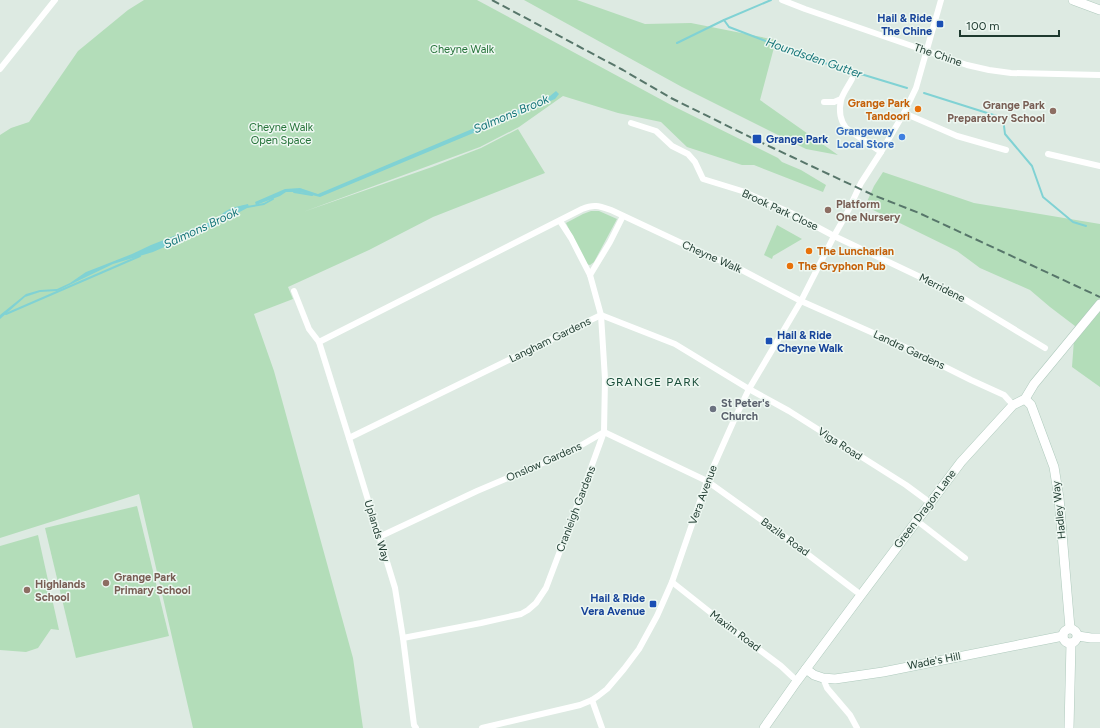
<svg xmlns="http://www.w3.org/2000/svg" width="1100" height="728" font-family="Figtree,sans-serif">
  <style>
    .green { fill: #b3ddb9 }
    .water { fill: #80d2d4 }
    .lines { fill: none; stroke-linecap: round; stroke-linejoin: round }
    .stream { stroke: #80d2d4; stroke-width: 2 }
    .secondary-casing { stroke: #afcabd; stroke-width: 10 }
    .street { stroke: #fff; stroke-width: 6 }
    .secondary { stroke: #fff; stroke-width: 9 }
    .rail { stroke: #57766a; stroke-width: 2; stroke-dasharray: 8 4; stroke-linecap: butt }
    .transit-dot { fill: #1a4fb4; stroke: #edf7f1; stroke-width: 1.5 }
    .food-dot { fill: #e8710a; stroke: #edf7f1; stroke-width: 1.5 }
    .education-dot { fill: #8d6e63; stroke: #edf7f1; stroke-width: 1.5 }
    .shop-dot { fill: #3f7fe0; stroke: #edf7f1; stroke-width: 1.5 }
    .worship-dot { fill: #6b7280; stroke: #edf7f1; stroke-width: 1.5 }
    .labels { text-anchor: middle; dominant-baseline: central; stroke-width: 3; stroke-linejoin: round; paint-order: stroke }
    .transit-label { font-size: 11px; font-weight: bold; fill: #164399; stroke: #edf7f1; text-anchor: end }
    .park-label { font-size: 11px; fill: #257339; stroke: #edf7f1 }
    .street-label { font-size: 11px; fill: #1e3a2f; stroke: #edf7f1 }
    .food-label { font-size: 11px; font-weight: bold; fill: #c56008; stroke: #edf7f1; text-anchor: start }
    .education-label { font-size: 11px; font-weight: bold; fill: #785e54; stroke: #edf7f1; text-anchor: start }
    .shop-label { font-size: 11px; font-weight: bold; fill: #366cbe; stroke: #edf7f1; text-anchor: end }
    .worship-label { font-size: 11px; font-weight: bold; fill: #5b616d; stroke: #edf7f1; text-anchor: start }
    .water-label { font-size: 12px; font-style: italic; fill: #157579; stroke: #edf7f1 }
    .neighbourhood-label { font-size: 12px; letter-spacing: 1px; fill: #194d39; stroke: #edf7f1 }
  </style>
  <rect width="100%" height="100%" fill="#ddeae2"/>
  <g class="green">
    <polygon points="144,0 477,0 673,106 778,158 782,162 801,170 826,185 823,192 754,165 742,165 687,147 661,122 618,113 563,96 519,127 480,147 303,212 432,167 481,148 518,129 545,173 433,217 369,250 288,287 293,299 254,314 274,371 353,658 363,728 193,728 139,494 0,538 0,135 11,128 29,122 78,51 128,10"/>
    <polygon points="524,0 577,0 645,24 691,23 776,40 760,100 838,155 806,149 682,87"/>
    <polygon points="883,172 974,203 1100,224 1100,387 1072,367 1075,326 1050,307 1030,290 980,268 957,251 865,206 874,186"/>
    <polygon points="591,211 599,211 617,219 594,262 590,265 586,264 566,223 583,214"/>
    <polygon points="777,225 802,239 773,256 772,259 764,255"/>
    <polygon points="137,506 169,636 76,658 45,528"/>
    <polygon points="38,535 59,630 51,629 38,648 26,652 0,650 0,546"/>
  </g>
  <g class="water">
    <polygon points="556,91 559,94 555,99 320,197 300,192 286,192 280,196 256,205 255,202 285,189 300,188 318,194 550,96"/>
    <path d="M248,204L249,207L219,223L153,252L113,264L57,291L40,292L25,297L0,319V315L26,294L40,290L57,289L70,283L86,272L99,267L132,254L151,245L215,220C228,208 231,208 248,204Z"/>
  </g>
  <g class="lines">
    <g class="stream">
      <polyline points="724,20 729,27 818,61 907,88"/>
      <polyline points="677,43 724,20 771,0"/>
      <polyline points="924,93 1003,118 1005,134 1032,166 1043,197 1073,222 1086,226"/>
      <polyline points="294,192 312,195"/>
      <polyline points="247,207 264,204 273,199"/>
      <polyline points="6,314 140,256"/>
    </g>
    <g class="secondary-casing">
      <g id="secondary">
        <polyline points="1073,0 1100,10"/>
        <polyline points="1025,399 1031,405 1054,467 1059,498 1070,628"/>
        <circle cx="1070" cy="636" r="7"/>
        <polyline points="1078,636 1091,638 1100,638"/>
        <polyline points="806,669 814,675 823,678 835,679 883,672 1063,636"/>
        <polyline points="764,728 797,681 861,595 961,462 1013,405 1025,399 1034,384 1100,304"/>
        <polyline points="1069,728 1071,643"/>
      </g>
    </g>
    <g class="street">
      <polyline points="782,0 805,9 967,65 989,70 1011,73 1100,75"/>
      <polyline points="0,69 55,0"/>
      <path d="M852,79C849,85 843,93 841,100C839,109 840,120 846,128L881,152"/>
      <polyline points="824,102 834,102 841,99"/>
      <polyline points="904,113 957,136 1006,150"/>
      <polyline points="631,123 656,131 672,146 688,154 695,162 703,179 742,191 791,213 834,236 956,294 1045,348"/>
      <polyline points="1048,154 1100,166"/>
      <polyline points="590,275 610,242 623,216"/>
      <polyline points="294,291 309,329 319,342 349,438 395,588 403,638 414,725 416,728"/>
      <path d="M319,342L582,209C594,204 599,206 611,210L709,256L738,268L801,301L907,348L971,380L1004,395L1013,405"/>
      <polyline points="349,438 601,315 675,344 749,389 789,411 906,485 929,502"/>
      <polyline points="916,520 965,558"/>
      <polyline points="379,537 477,491 573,450 604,432 707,481 781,534 861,595"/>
      <polyline points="672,582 725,624 781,666 797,681"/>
      <polyline points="403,638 481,623 521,614 528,610 536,603 546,588 580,498 604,432 605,379 601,315 590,275 571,238 560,221"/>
      <polyline points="823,678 827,688 850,715 857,728"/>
      <polyline points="592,700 602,728"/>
      <polyline points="482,728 580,705 592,700 598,696 607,689 624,669 639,649 657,616 672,582 707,481 735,418 749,389 801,301 834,236 847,213 861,183 881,152 904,113 916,88 941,0"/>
    </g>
    <use href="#secondary" class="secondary"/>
    <polyline class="rail" points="492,0 623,70 671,98 756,140 873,195 919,213 1100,297"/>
  </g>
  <g class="transit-dot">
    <rect x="936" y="20" width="8" height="8" rx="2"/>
    <rect x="752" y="134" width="10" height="10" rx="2"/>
    <rect x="765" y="337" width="8" height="8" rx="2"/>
    <rect x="649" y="600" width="8" height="8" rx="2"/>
  </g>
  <g class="food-dot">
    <circle cx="918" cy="109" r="4"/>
    <circle cx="809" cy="251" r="4"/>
    <circle cx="790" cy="266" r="4"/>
  </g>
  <g class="education-dot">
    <circle cx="1053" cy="111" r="4"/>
    <circle cx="828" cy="210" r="4"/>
    <circle cx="106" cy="583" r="4"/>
    <circle cx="27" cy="590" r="4"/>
  </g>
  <circle class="shop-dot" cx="902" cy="137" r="4"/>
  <circle class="worship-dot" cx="713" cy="409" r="4"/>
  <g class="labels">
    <g class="transit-label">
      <text x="932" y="18">Hail &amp; Ride<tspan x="932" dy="13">The Chine</tspan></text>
      <text x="766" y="139" text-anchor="start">Grange Park</text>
      <text x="777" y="335" text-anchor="start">Hail &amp; Ride<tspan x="777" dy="13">Cheyne Walk</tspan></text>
      <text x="645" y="598">Hail &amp; Ride<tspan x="645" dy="13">Vera Avenue</tspan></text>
    </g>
    <g class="park-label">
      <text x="462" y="49">Cheyne Walk</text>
      <text x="281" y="127">Cheyne Walk<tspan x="281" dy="13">Open Space</tspan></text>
    </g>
    <g class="street-label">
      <text transform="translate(938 55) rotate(19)">The Chine</text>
      <text transform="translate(780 210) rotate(25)">Brook Park Close</text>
      <text transform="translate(712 257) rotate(24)">Cheyne Walk</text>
      <text transform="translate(942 288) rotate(27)">Merridene</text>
      <text transform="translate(550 340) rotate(-26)">Langham Gardens</text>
      <text transform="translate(909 350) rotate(25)">Landra Gardens</text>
      <text transform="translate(840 444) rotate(33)">Viga Road</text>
      <text transform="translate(544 462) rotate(-24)">Onslow Gardens</text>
      <text transform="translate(703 495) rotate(-70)">Vera Avenue</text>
      <text transform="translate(576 509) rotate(-69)">Cranleigh Gardens</text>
      <text transform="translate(925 509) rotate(-53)">Green Dragon Lane</text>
      <text transform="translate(1059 510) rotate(-96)">Hadley Way</text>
      <text transform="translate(377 531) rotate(73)">Uplands Way</text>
      <text transform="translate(785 537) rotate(36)">Bazile Road</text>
      <text transform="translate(735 631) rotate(37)">Maxim Road</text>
      <text transform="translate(934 661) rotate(-11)">Wade's Hill</text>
    </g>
    <g class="food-label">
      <text x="910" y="103" text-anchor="end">Grange Park<tspan x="910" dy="13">Tandoori</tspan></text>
      <text x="817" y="251">The Luncharian</text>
      <text x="798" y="266">The Gryphon Pub</text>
    </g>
    <g class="education-label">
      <text x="1045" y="105" text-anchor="end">Grange Park<tspan x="1045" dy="13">Preparatory School</tspan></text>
      <text x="836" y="204">Platform<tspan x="836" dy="13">One Nursery</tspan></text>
      <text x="114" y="577">Grange Park<tspan x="114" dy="13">Primary School</tspan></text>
      <text x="35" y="584">Highlands<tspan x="35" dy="13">School</tspan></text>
    </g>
    <g class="shop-label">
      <text x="894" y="131">Grangeway<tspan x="894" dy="13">Local Store</tspan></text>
    </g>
    <g class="worship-label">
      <text x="721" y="403">St Peter's<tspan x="721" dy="13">Church</tspan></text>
    </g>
    <g class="water-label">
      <text transform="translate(814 58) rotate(19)">Houndsden Gutter</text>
      <text transform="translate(511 114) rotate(-23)">Salmons Brook</text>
      <text transform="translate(201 228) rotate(-25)">Salmons Brook</text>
    </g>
    <g class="neighbourhood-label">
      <text x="653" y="382">GRANGE PARK</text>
    </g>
  </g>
  <path d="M960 30v6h99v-6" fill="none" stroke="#1e3a2f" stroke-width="2"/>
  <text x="966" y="30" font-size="12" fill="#1e3a2f" stroke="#edf7f1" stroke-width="3" paint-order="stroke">100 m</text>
</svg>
